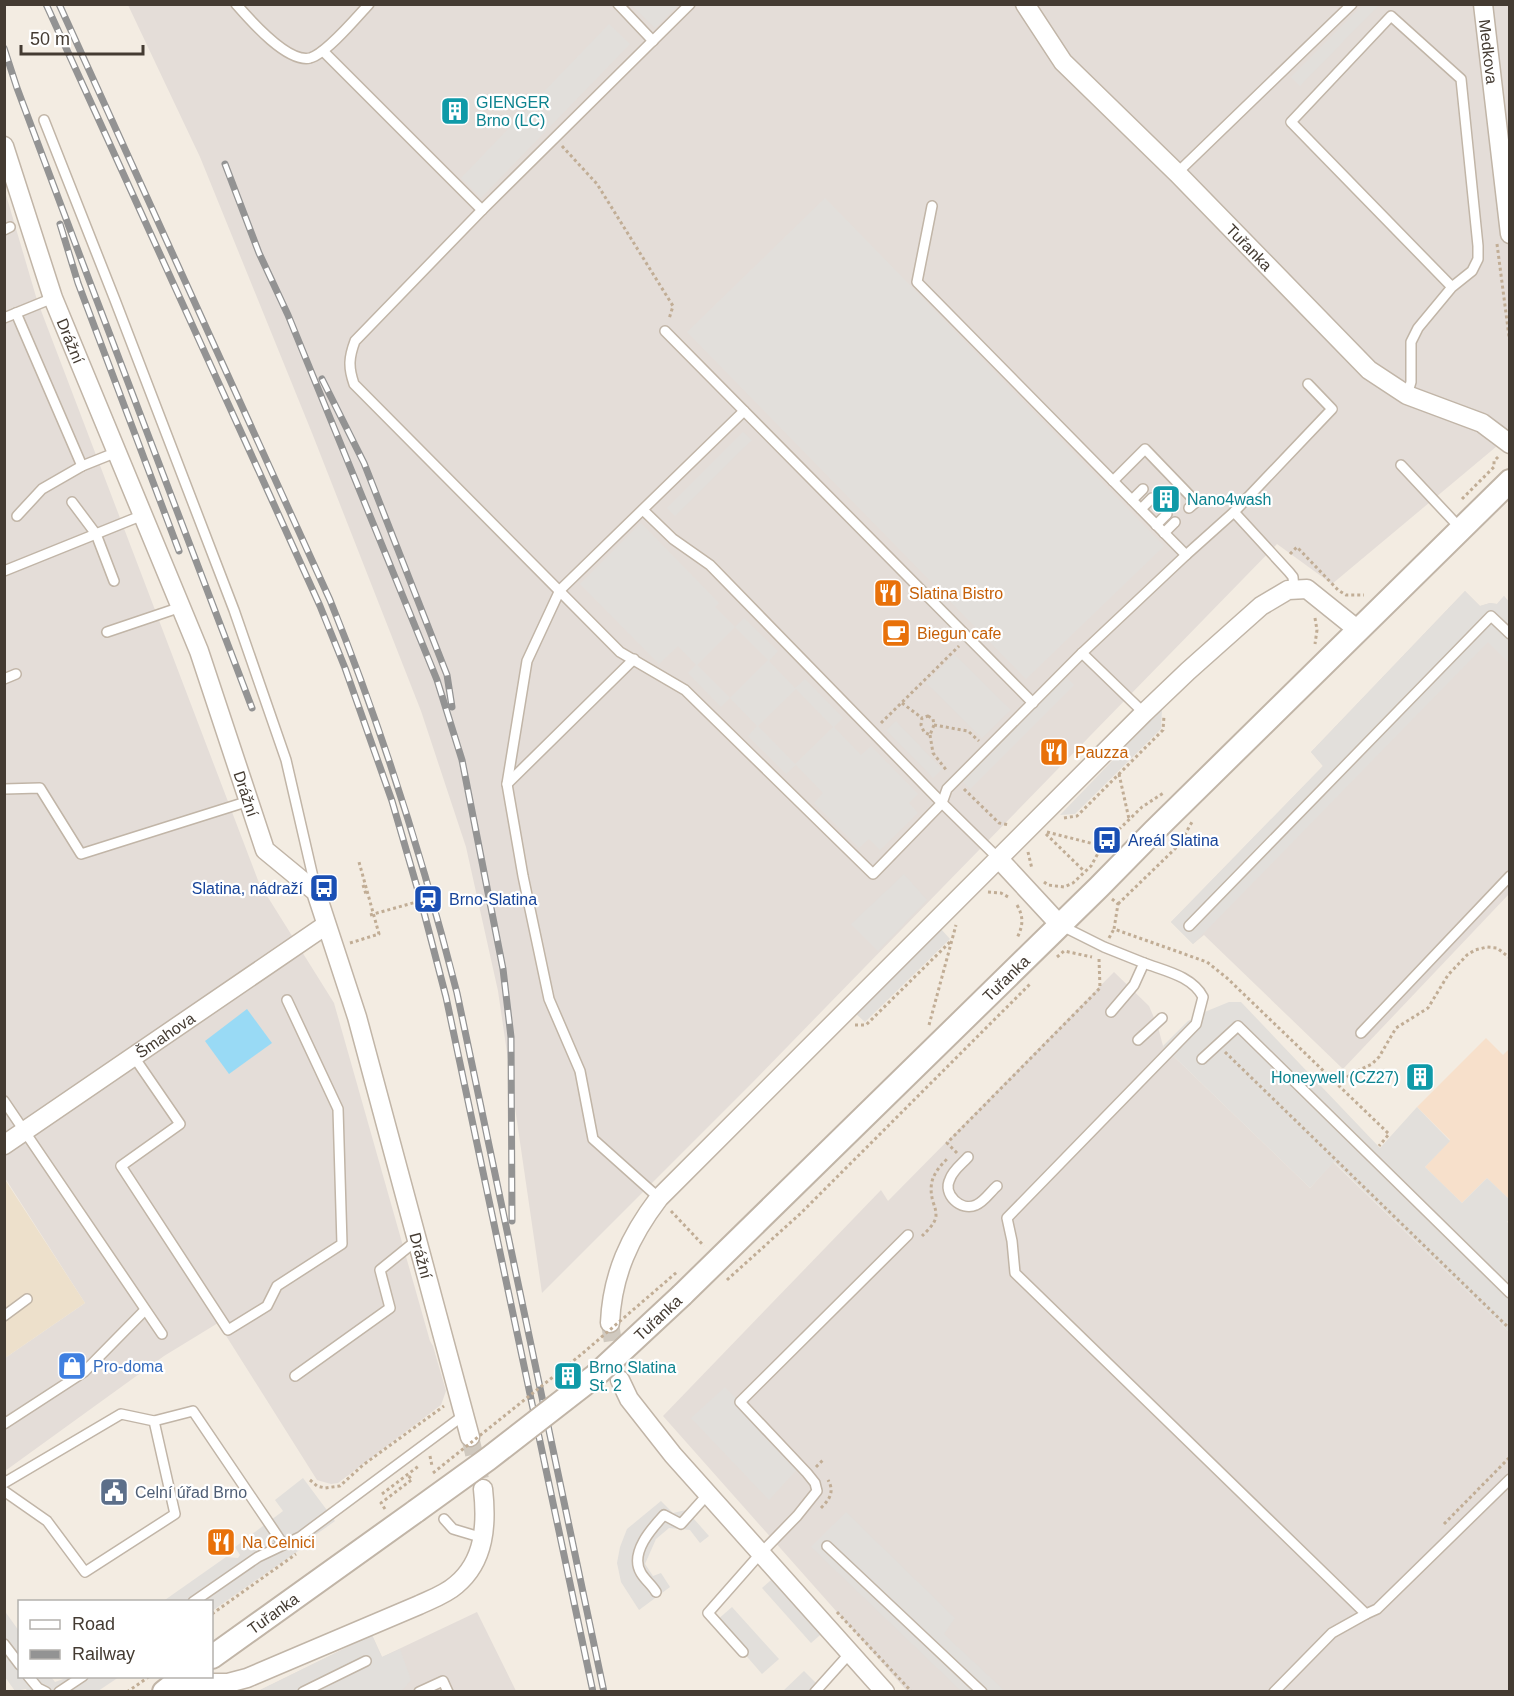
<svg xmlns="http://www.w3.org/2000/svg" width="1514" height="1696" font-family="Helvetica,sans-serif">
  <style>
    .commercial { fill: #f7e0cb }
    .industrial { fill: #e4ddd8 }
    .education { fill: #ede0cb }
    .parking { fill: #e2dfdb; fill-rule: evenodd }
    .water { fill: #99daf5 }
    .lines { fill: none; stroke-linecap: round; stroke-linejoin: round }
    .minor-tunnel { stroke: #d0c9bf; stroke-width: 18; stroke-dasharray: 18 9; stroke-linecap: butt }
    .service-casing { stroke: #c1b5a7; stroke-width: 12 }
    .minor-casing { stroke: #c1b5a7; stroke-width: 21 }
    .tertiary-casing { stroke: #c1b5a7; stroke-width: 26 }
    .path { stroke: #c1ad95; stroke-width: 3; stroke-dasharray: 3 3; stroke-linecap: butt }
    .service { stroke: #fff; stroke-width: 9 }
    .minor { stroke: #fff; stroke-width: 18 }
    .tertiary { stroke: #fff; stroke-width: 22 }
    .rail-casing { stroke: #939393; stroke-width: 7 }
    .rail { stroke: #fff; stroke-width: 4.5; stroke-dasharray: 14; stroke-linecap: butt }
    .tertiary-bridge-casing { stroke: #c1b5a7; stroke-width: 26; stroke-linecap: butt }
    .path-bridge { stroke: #c1ad95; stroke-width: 3; stroke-dasharray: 3 3; stroke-linecap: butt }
    .tertiary-bridge { stroke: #fff; stroke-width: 22 }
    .labels { text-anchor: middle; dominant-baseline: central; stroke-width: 4.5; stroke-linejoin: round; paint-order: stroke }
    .street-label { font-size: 16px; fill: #443b32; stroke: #fff }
    .culture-label { font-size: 16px; fill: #0d838f; stroke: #fff; text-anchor: start }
    .food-label { font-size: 16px; fill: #c56008; stroke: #fff; text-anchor: start }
    .transit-label { font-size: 16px; fill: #164399; stroke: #fff; text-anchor: start }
    .shop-label { font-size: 16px; fill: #366cbe; stroke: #fff; text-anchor: start }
    .service-label { font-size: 16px; fill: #4e5e75; stroke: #fff; text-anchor: start }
  </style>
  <rect width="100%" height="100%" fill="#f3ece2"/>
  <polygon class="commercial" points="1486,1038 1503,1055 1509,1049 1509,1199 1487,1178 1462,1203 1425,1167 1450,1140 1417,1107"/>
  <g class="industrial">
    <polygon points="128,5 1509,5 1509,436 1332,584 1277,544 752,1083 542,1293 498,991 466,847 421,711 312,433 200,157"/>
    <polygon points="4,188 37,300 259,883 334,1003 430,1341 433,1346 446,1391 441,1405 338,1483 331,1484 317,1480 218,1323 164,1356 5,1471 5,1358 85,1303 5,1178"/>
    <polygon points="1465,591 1480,606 1490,603 1497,604 1504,596 1509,602 1509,894 1343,1069 1204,935 1193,944 1171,922 1323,766 1311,752"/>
    <polygon points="1114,972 1149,1006 1158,1027 1163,1046 1310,1188 1333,1162 1509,1332 1509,1691 907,1691 663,1416 881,1190 888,1201"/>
    <polygon points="477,1612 516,1691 256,1692 372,1635 382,1657"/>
  </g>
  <polygon class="education" points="4,1178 85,1303 5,1358 4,1358"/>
  <g class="parking">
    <polygon points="1364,4 1379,5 1300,86 1291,77"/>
    <polygon points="631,5 678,5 655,28"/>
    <polygon points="609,24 630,44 481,198 461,178"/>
    <polygon points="825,198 1164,546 1026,679 687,332"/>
    <polygon points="743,432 752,440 675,516 667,508"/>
    <path d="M641,523L719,603L715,607L735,627L744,618L778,651L769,661L795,688L805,679L843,718L834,727L861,755L871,746L918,794L909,803L918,813L880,850L869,839L859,848L814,803L823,793L796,765L786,774L748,736L757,726L730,698L721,707L688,673L696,665L678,646L659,664L580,584ZM735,627L768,660L730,698L697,665ZM796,689L833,727L795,764L758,726Z"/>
    <polygon points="1465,591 1480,606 1490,603 1497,604 1504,596 1509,602 1509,663 1488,642 1193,944 1171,922 1323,766 1311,752"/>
    <polygon points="954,654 1011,710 982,738 926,683"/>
    <polygon points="1066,677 1074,685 970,789 962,781"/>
    <polygon points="1162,709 1161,729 1075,814 1060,815"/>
    <polygon points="896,721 942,769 933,778 886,730"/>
    <polygon points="904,874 927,900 878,951 851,924"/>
    <polygon points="940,928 950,939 865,1022 855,1013"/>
    <polygon points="1229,1002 1241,1002 1380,1148 1417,1107 1450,1141 1425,1167 1462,1203 1487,1178 1509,1199 1509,1219 1507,1222 1510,1224 1509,1332 1334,1162 1310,1188 1163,1046 1188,1021 1207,1011"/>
    <polygon points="725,1387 800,1466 769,1500 691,1418"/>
    <polygon points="303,1478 335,1521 314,1536 314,1540 212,1611 212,1602 162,1602 226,1557 238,1558 240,1555 235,1547 283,1511 275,1500"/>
    <polygon points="661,1501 673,1513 686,1510 709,1536 700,1543 690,1530 669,1528 656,1539 645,1564 653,1576 661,1573 670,1587 639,1610 621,1582 617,1563 620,1547 627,1529"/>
    <polygon points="846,1512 955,1618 944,1634 1005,1691 961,1691 811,1547"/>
    <polygon points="778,1574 827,1629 811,1643 762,1588"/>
    <polygon points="732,1607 779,1659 762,1674 716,1621"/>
    <polygon points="4,1610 19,1631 20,1676 51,1677 55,1682 69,1677 119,1677 98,1691 28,1692 26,1689 15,1691 5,1677"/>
    <polygon points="372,1635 382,1657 400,1649 411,1680 402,1691 256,1692"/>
    <polygon points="804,1671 824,1691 782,1692"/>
  </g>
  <polygon class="water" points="247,1009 272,1043 229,1074 205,1041"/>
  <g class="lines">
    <g class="minor-tunnel">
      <polyline points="610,1323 617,1369"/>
      <polyline points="470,1437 480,1479"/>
    </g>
    <g class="service-casing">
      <g id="service">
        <path d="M236,4C250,20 287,63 310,58C326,54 357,17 369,4"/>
        <polyline points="618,4 653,41"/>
        <path d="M690,4L482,210L355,341C349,357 348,367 354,384L620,652L685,690L873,874L942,803L947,789L1082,653L1186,555L917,282L932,206"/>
        <polyline points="323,51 482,210"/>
        <polyline points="44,120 115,300 234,610 286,760 316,890"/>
        <polyline points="1177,173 1352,4"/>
        <polyline points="4,230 10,227"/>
        <polyline points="16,313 82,466"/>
        <polyline points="4,318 53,298"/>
        <polyline points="665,331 1033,703"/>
        <polyline points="1407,395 1411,382 1411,342 1418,328 1452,287 1472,271 1478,259 1478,246 1461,79 1391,16 1291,122 1452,287"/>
        <polyline points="1401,465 1461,529"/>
        <polyline points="1113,481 1145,449 1196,502 1189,508"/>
        <polyline points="1132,500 1143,489"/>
        <polyline points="72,502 96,534 114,581"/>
        <polyline points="1141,509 1152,498"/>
        <polyline points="643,510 673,539 710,565 942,803 998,858"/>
        <polyline points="1234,512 1289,572 1293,577 1294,589"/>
        <polyline points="17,516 42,489 82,466 117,452"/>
        <polyline points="1156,525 1167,514"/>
        <polyline points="1164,533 1175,522"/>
        <polyline points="1186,555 1234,512 1332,409 1308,384"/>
        <polyline points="4,571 143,515"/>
        <polyline points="107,632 181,607"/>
        <polyline points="1082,653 1144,713"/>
        <polyline points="4,679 16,674"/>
        <polyline points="507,784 634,659"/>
        <polyline points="4,789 40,788 81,854 249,801"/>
        <polyline points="1060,925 1104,947 1144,963 1134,985 1111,1012"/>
        <polyline points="1189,926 1491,616 1510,634"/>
        <path d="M1144,963C1165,971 1192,976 1203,997L1196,1024L1007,1218L1012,1241L1015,1273L1366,1614L1377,1609L1510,1479"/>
        <polyline points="1361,1033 1510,876"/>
        <polyline points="1138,1040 1162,1018"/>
        <polyline points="134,1057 180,1124 121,1166 228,1330 267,1306 277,1286 342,1244 338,1109 287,1000"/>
        <polyline points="1202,1059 1238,1026 1510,1293"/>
        <polyline points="4,1101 162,1334"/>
        <path d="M968,1157C962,1164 953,1170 950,1179C942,1194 961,1212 976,1205C984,1202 991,1191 997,1186"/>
        <polyline points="659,1198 593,1139 580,1071 549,999 523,876 507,784 527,661 560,590 744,411"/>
        <polyline points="4,1316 27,1299"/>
        <polyline points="295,1376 390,1308 380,1270 417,1240"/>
        <polyline points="154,1421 193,1411 283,1544"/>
        <polyline points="4,1424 84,1372 145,1310"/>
        <polyline points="4,1483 121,1414 154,1421 175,1514 85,1572 47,1521 4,1491"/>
        <polyline points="444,1519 453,1529 483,1538"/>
        <polyline points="827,1546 982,1692"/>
        <path d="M656,1592C652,1585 645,1580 641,1573C629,1553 652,1528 664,1515L681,1524L707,1495"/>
        <polyline points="193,1602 258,1557 300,1537 464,1415"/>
        <polyline points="4,1644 20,1665"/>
        <polyline points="743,1652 708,1613 760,1554 797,1516 817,1491 815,1483 807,1473 740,1402 908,1235"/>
        <polyline points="28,1676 38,1688 46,1692"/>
        <polyline points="59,1692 83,1676"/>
        <polyline points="303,1692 366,1661"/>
        <polyline points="419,1692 443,1681 448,1692"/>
        <polyline points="815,1692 850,1653"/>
        <polyline points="1274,1692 1332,1633 1366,1614"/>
      </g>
    </g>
    <g class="minor-casing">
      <g id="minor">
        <path id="s1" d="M1025,4L1063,62L1177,173L1369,370L1407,395L1482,423L1510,444"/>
        <path id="s2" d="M1483,4L1510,234"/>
        <path id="s3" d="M4,146L53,298L199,651L265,850L316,892L357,1017L470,1437"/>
        <polyline points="998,858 1060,925"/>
        <path id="s4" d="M4,1145L326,925"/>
        <path d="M610,1323C612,1275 630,1236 659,1198L1144,713L1188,671L1261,606L1288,590L1307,589L1358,630"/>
        <polyline points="620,1380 629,1399 673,1455 885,1692"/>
        <path d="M175,1683H228L247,1678L419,1605C432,1599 446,1594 456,1585C485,1561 487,1524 483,1489"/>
      </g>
    </g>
    <g class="tertiary-casing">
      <g id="tertiary">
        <path id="s5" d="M682,1295L1099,887L1154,831L1510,481"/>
        <path id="s6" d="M212,1657L416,1511"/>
        <polyline points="164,1692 184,1676"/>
      </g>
    </g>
    <g class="path">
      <polyline points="562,146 597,184 673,306 669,319"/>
      <polyline points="1497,244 1510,344"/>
      <polyline points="1462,499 1494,467 1494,461 1500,455"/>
      <polyline points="1290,554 1297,547 1338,590 1346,595 1364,595"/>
      <polyline points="1315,618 1317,630 1315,644"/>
      <polyline points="902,703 922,718"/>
      <polygon points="928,716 933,719 934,725 930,735 924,732 921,725 922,718"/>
      <polyline points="881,723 959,646"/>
      <polyline points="934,725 968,731 979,741"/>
      <polyline points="930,735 933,753 947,771"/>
      <polyline points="1119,774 1129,819"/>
      <polyline points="964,789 999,823 1010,825"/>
      <polyline points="1064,818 1077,816 1163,730 1164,716"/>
      <polyline points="1047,832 1102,846"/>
      <polyline points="1046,834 1084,871"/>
      <polyline points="1028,852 1032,869"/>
      <polyline points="1044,882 1048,885 1064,887 1073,883 1091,866 1102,846 1142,807 1165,792"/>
      <polyline points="363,885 366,894"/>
      <polyline points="988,892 1001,893 1010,898"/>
      <polyline points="1112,899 1118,904 1114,929 1207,962 1227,978 1389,1134 1379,1146"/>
      <polyline points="1118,904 1179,845 1192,822"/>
      <path d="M1017,905C1024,917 1023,926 1017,938"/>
      <polyline points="370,915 427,899"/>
      <polyline points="1109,938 1114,929"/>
      <polyline points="350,943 379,934 359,862"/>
      <polyline points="1057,957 1064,951 1092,957"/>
      <polyline points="855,1025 866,1025 950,942"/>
      <polyline points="929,1025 956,925"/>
      <polyline points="1225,1052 1510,1329"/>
      <polyline points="1338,1085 1351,1074 1372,1064 1379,1057 1396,1028 1428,1008 1448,975 1467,955 1475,950 1487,947 1497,948 1510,958"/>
      <polyline points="957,1153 947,1143 1100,988 1099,959"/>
      <polyline points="671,1211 704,1246"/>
      <path d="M922,1236C927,1231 935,1224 936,1216C936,1211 935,1207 933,1202C928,1183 933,1173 947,1159"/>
      <polyline points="727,1280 801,1213 1031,983"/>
      <polyline points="430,1456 432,1466"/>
      <polyline points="816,1467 823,1460"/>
      <polyline points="310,1480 317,1486 325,1488 340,1486 363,1465 444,1406"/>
      <polyline points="382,1494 420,1465"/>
      <path d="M821,1508C829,1500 835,1492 828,1480"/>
      <polyline points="385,1509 381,1503 410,1481 412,1480 408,1475"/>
      <polyline points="1444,1524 1510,1457"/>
      <polyline points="837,1612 912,1692"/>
      <polyline points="212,1614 296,1554"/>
      <polyline points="127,1692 150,1676"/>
    </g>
    <use href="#service" class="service"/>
    <use href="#minor" class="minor"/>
    <use href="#tertiary" class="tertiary"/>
    <g class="rail-casing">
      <g id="rail">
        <polyline points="46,4 266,487 320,606 345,668 392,801 421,901 446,997 593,1692"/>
        <path d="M59,4L330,600C382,729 423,859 457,993L604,1692"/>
        <polyline points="4,48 17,88 83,264 252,708"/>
        <polyline points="225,164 259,253 288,315 437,680 462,760 503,969 511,1037 512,1221"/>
        <polyline points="60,224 78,283 179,551"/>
        <polyline points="322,379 364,463 447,675 452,707"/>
      </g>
    </g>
    <use href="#rail" class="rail"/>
    <g class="tertiary-bridge-casing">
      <g id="tertiary-bridge">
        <path id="s7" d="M416,1511L488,1459L595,1376L682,1295"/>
      </g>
    </g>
    <polyline class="path-bridge" points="433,1473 583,1353 677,1272"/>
    <use href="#tertiary-bridge" class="tertiary-bridge"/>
  </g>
  <defs>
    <g id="building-square" transform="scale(1.5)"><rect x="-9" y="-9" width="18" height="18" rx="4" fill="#0f9aa8" stroke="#fff"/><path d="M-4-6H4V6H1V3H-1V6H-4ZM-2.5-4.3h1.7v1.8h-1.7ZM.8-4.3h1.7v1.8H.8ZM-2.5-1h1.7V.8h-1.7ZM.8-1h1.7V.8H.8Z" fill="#fff"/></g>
    <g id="restaurant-square" transform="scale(1.5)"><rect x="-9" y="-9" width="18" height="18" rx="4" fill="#e8710a" stroke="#fff"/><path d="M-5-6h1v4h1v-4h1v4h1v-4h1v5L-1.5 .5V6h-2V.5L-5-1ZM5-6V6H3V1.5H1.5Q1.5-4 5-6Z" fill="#fff"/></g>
    <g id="cafe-square" transform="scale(1.5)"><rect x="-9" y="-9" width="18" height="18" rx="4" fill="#e8710a" stroke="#fff"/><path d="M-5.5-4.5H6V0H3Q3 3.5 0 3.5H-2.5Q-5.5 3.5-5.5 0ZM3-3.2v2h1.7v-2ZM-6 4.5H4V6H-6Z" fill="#fff"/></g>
    <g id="bus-square" transform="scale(1.5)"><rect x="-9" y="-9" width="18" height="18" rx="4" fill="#1a4fb4" stroke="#fff"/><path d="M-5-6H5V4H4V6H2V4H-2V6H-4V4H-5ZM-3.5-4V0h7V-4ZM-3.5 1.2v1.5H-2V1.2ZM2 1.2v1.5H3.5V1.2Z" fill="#fff"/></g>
    <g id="station-square" transform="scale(1.5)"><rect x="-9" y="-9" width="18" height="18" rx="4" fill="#1a4fb4" stroke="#fff"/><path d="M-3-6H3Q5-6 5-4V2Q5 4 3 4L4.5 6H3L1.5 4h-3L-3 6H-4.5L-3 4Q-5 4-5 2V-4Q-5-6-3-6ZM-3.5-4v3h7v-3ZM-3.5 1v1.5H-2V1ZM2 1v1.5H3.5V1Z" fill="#fff"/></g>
    <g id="shop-square" transform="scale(1.5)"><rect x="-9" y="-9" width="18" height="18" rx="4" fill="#3f7fe0" stroke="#fff"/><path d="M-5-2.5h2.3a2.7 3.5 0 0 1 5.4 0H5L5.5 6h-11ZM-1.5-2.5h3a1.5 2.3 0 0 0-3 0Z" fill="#fff"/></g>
    <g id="civic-square" transform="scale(1.5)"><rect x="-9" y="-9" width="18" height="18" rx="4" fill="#5c6f8a" stroke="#fff"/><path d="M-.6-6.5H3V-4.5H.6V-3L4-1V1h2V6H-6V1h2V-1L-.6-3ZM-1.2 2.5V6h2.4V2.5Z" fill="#fff"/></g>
  </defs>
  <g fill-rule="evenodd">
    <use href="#building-square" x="455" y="111"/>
    <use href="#building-square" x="1166" y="499"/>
    <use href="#restaurant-square" x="888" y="593"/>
    <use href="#cafe-square" x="896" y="633"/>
    <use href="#restaurant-square" x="1054" y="752"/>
    <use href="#bus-square" x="1107" y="840"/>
    <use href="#bus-square" x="324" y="888"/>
    <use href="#station-square" x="428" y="899"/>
    <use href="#building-square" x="1420" y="1077"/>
    <use href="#shop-square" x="72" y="1366"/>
    <use href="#building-square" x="568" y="1376"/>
    <use href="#civic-square" x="114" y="1492"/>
    <use href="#restaurant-square" x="221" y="1542"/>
  </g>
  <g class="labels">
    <g class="street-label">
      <text stroke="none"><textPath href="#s2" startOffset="48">Medkova</textPath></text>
      <text stroke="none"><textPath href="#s1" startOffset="332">Tuřanka</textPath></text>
      <text stroke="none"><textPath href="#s3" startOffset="206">Drážní</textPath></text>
      <text stroke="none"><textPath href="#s3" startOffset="692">Drážní</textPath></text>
      <text stroke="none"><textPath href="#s5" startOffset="453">Tuřanka</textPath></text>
      <text stroke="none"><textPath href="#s4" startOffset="195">Šmahova</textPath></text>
      <text stroke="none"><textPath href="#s3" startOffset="1196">Drážní</textPath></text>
      <text stroke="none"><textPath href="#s7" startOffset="310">Tuřanka</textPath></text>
      <text stroke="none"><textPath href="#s6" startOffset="75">Tuřanka</textPath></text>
    </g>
    <g class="culture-label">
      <text x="476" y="102">GIENGER<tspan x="476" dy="18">Brno (LC)</tspan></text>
      <text x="1187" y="499">Nano4wash</text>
      <text x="1399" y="1077" text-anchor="end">Honeywell (CZ27)</text>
      <text x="589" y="1367">Brno Slatina<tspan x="589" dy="18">St. 2</tspan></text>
    </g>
    <g class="food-label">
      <text x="909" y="593">Slatina Bistro</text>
      <text x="917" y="633">Biegun cafe</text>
      <text x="1075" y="752">Pauzza</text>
      <text x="242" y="1542">Na Celnici</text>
    </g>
    <g class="transit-label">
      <text x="1128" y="840">Areál Slatina</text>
      <text x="303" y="888" text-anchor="end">Slatina, nádraží</text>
      <text x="449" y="899">Brno-Slatina</text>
    </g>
    <g class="shop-label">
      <text x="93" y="1366">Pro-doma</text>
    </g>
    <g class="service-label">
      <text x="135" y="1492">Celní úřad Brno</text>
    </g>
  </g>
  <rect width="1514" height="1696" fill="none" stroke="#443b32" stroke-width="12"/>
  <rect x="18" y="1600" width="195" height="78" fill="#ffffff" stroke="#b4b1ad" stroke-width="1.5"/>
  <rect x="30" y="1620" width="30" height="9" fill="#ffffff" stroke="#b4b1ad" stroke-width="1.5"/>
  <text x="72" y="1630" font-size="18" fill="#443b32">Road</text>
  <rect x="30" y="1650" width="30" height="9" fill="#939393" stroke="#b4b1ad" stroke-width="1.5"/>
  <text x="72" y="1660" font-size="18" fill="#443b32">Railway</text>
  <path d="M21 45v9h122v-9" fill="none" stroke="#443b32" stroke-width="3"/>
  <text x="30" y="45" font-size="18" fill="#443b32" stroke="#ffffff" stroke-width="4.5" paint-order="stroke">50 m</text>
</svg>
